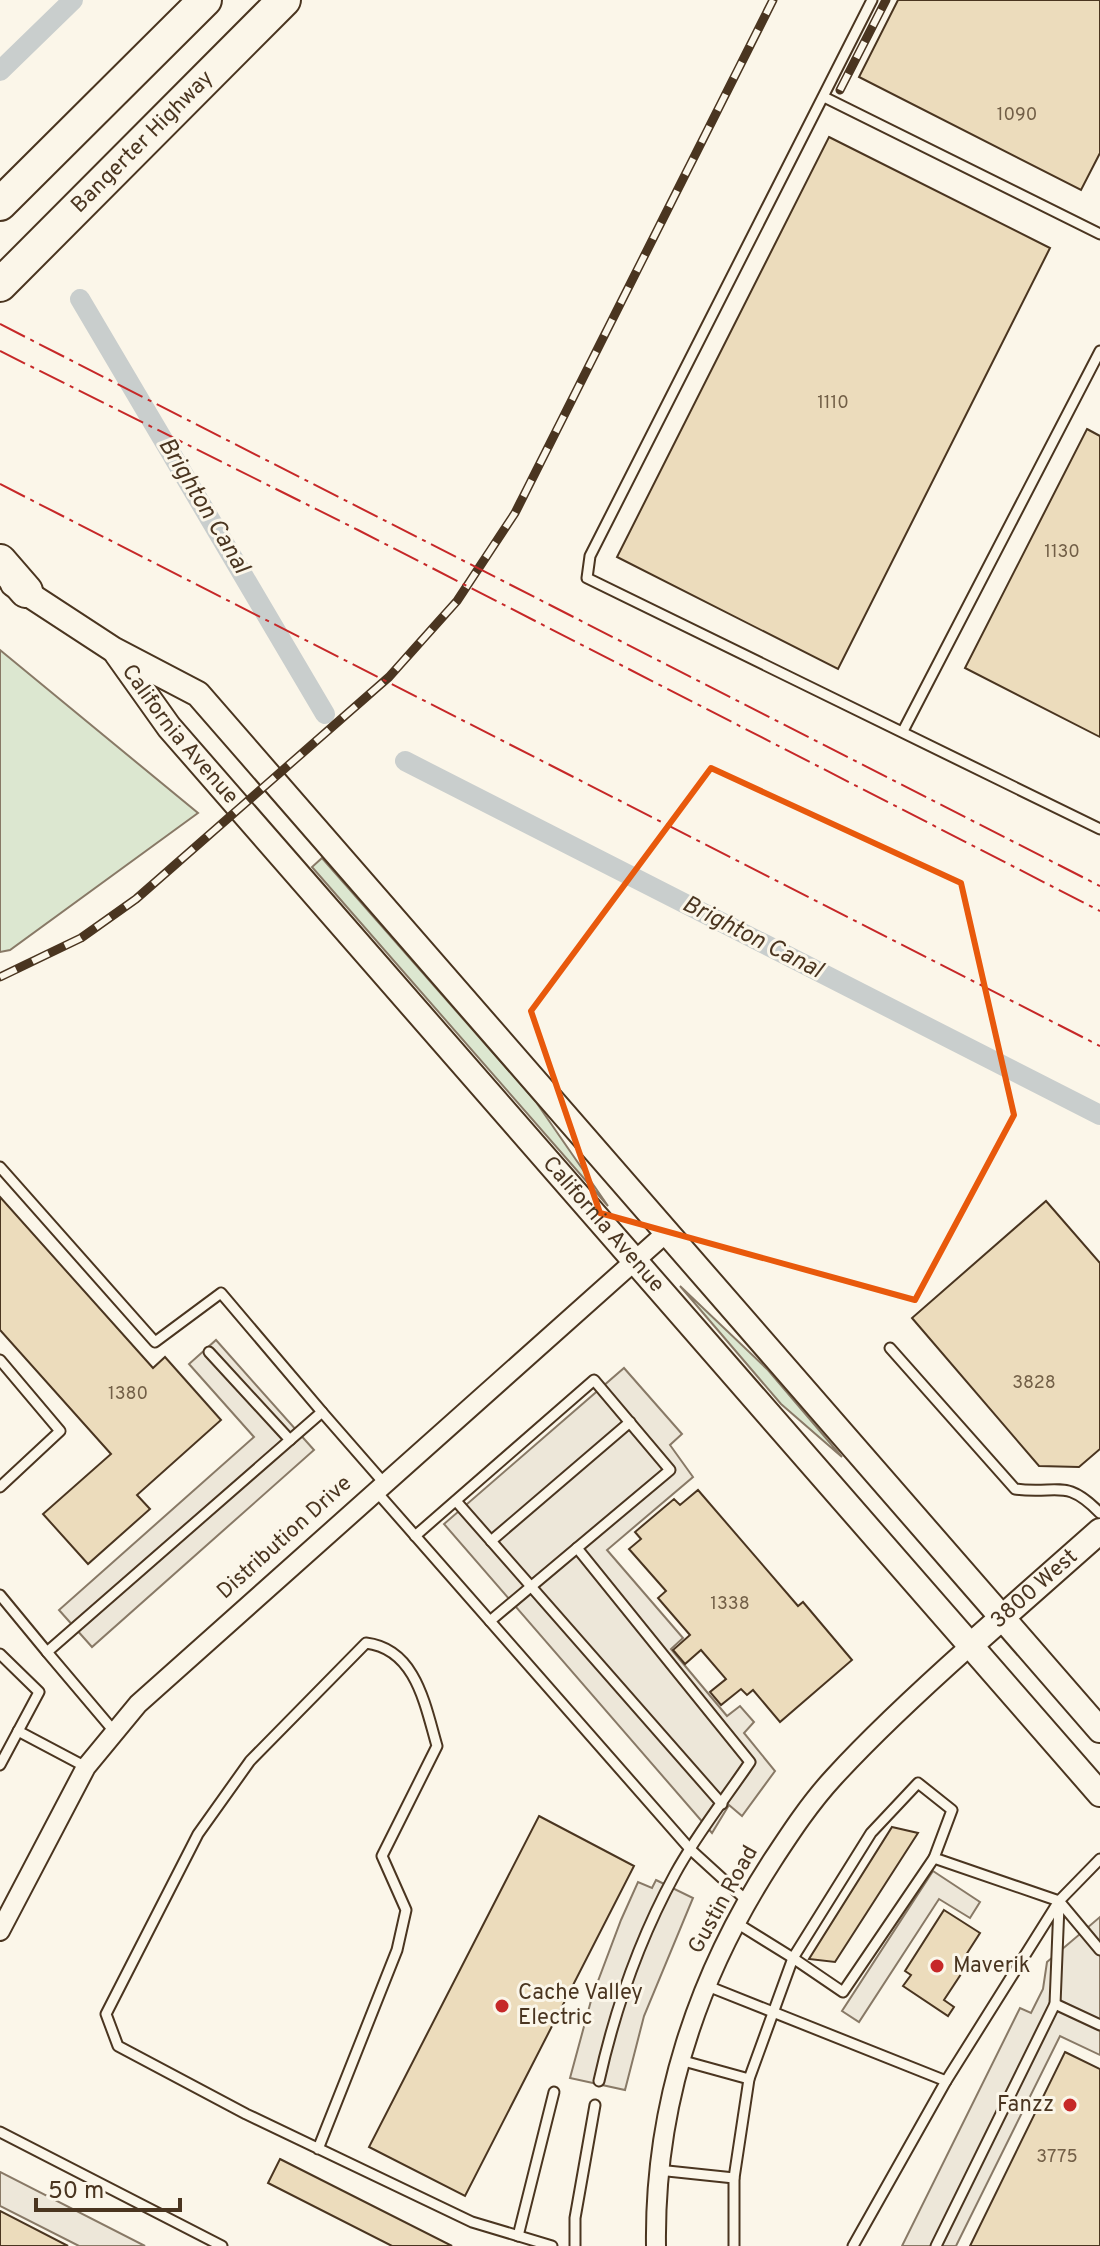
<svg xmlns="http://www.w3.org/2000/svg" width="1100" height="2246" font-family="Overpass,sans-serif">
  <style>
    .green { fill: #dce7d0; stroke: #887966; stroke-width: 2 }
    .parking { fill: #ede7d9; stroke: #887966; stroke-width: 2 }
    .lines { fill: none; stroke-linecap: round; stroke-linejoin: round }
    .canal { stroke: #c9cecd; stroke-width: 20 }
    .building { fill: #ecdcbc; stroke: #4a3520; stroke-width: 2 }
    .lane-casing { stroke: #4a3520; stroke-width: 13 }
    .street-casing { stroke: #4a3520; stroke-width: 22 }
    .secondary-casing { stroke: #4a3520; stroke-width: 28 }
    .highway-casing { stroke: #4a3520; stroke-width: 36 }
    .lane { stroke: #fbf6e9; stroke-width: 9 }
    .street { stroke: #fbf6e9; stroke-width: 18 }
    .secondary { stroke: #fbf6e9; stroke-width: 24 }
    .highway { stroke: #fbf6e9; stroke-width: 32 }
    .rail-casing { stroke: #4a3520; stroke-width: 9 }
    .rail { stroke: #fbf6e9; stroke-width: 6; stroke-dasharray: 18; stroke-linecap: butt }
    .power { stroke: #c62828; stroke-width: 2; stroke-dasharray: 28 6 4 6; stroke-linecap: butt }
    .marked { fill: none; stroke: #e8590c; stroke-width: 6; stroke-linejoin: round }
    .poi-dot { fill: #c62828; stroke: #fbf6e9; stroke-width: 3 }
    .labels { text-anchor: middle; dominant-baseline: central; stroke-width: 6; stroke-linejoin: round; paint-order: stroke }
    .number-label { font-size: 18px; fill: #725f47 }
    .street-label { font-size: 22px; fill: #4a3520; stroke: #fbf6e9 }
    .poi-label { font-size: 22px; fill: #4a3520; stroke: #fbf6e9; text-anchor: start }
    .water-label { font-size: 24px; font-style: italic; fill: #4a3520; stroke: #fbf6e9 }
  </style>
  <rect width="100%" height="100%" fill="#fbf6e9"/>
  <g class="green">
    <polygon points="0,650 198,813 10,950 0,952"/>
    <polygon points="322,858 536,1102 608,1206 312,867"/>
    <polygon points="680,1286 768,1370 842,1457 781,1404"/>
  </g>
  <g class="parking">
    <polygon points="216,1340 314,1450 92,1647 59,1610 254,1437 189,1364"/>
    <polygon points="624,1368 682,1434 670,1445 693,1477 607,1550 683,1638 671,1649 727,1716 740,1706 754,1722 744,1733 775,1771 742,1816 729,1805 712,1833 444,1524"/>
    <polygon points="933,1871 980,1902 970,1918 939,1899 859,2022 842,2011"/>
    <polygon points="656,1880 693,1898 644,2016 625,2090 570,2078 592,1997 621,1920 638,1882 652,1888"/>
    <polygon points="1100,1917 1100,2055 1060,2036 956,2246 902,2246 1020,2008 1031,2013 1043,1989 1047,1962"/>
    <polygon points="0,2172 145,2246 79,2246 0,2206"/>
  </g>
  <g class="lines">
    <g class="canal">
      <polyline points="0,71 73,0"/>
      <polyline points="80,299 325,714"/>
      <polyline points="405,761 1100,1115"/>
    </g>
  </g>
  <g class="building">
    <polygon points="898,0 1100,0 1100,153 1081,190 859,77"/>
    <polygon points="829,137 1050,248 838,669 617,557"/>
    <polygon points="1087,429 1100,436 1100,737 965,668"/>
    <polygon points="0,1197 153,1368 165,1357 221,1420 137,1495 150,1509 88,1564 43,1514 111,1454 0,1330"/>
    <polygon points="1046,1201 1100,1263 1100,1449 1079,1467 1039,1466 912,1318"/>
    <polygon points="698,1490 798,1606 803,1602 852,1660 780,1722 753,1690 747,1695 741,1689 721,1705 710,1692 726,1679 701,1650 685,1664 673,1650 690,1635 658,1598 666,1591 629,1549 641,1539 635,1532 674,1499 680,1505"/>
    <polygon points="539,1816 634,1866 465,2196 369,2147"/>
    <polygon points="892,1827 918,1833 835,1962 809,1959"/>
    <polygon points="944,1910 980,1933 964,1958 969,1962 944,2000 954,2007 948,2016 903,1986 911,1975 905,1971"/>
    <polygon points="1065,2052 1100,2069 1100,2246 970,2246"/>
    <polygon points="280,2159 452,2246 392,2246 268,2183"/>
    <polygon points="0,2211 68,2246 0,2246"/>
  </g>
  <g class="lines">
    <g class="lane-casing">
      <g id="lane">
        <polyline points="872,0 590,556 587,578 1100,829"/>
        <polyline points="824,97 1100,234"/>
        <polyline points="903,731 1100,351"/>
        <polyline points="0,1167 155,1342 221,1293 322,1412"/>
        <path d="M890,1348L1015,1489C1058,1495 1065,1477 1100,1513"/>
        <polyline points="209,1352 290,1440"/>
        <polyline points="0,1360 60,1431 0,1487"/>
        <polyline points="375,1490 690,1849 747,1901"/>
        <polyline points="456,1501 722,1804"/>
        <polyline points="415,1536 594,1380 670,1470 490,1621"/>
        <polyline points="491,1541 630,1422"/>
        <path d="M577,1548L750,1762C725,1799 696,1835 675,1874C639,1940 615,2009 599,2081"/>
        <polyline points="0,1595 47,1652"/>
        <polyline points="0,1654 39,1692 0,1765"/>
        <polyline points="113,1730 47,1652 322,1412 384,1483"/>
        <polyline points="18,1731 86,1767"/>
        <polyline points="1059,1901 1100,1950"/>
        <polyline points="735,1922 793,1958 871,1833 918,1783 952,1810 934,1858 1059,1901 1100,1859"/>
        <polyline points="705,1985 946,2081 1059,1901"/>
        <polyline points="1055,2004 1100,2025"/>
        <polyline points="680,2060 749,2079"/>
        <polyline points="0,2132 222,2246"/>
        <path d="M318,2149L397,1950L406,1910L382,1856L437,1746C425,1705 416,1649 366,1643L250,1761L198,1834L106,2014L118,2046L246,2114L472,2222L552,2246"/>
        <polyline points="658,2170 734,2178"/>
        <polyline points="518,2236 554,2092"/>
        <polyline points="575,2246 575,2218 595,2105"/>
        <polyline points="734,2246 734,2178 749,2079 793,1958 843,1992 934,1858"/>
        <polyline points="853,2246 946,2081"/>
        <polyline points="936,2246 1055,2004 1059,1905"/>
      </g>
    </g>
    <g class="street-casing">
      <g id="street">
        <polyline points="0,1931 86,1767 138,1704 666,1233"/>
        <path d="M656,2246C654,2107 697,1977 772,1861C791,1832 810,1803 834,1777C876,1731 923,1688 970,1646"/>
      </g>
    </g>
    <g class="secondary-casing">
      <g id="secondary">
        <polyline points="13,584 114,650 198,694 1100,1730"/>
        <path id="s1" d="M117,654L169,727L1100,1794"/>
        <path id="s2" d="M970,1646L1100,1531"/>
      </g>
    </g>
    <g class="highway-casing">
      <g id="highway">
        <polyline points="0,204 205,0"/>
        <path id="s3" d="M0,285L284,0"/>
        <polyline points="0,561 26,591"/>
      </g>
    </g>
    <use href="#lane" class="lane"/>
    <use href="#street" class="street"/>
    <use href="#secondary" class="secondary"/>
    <use href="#highway" class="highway"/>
    <g class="rail-casing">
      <g id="rail">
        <polyline points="840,90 886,0"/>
        <polyline points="0,977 81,938 136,899 389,677 457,601 515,513 773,0"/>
      </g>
    </g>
    <use href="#rail" class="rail"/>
    <g class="power">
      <polyline points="0,324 1100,886"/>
      <polyline points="0,351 358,530 1100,911"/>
      <polyline points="0,484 1100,1046"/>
    </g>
  </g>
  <path class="marked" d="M711,768L961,883L1014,1115L915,1300L600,1213L531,1011Z"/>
  <g class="poi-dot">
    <circle cx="937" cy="1966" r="8"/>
    <circle cx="502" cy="2006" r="8"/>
    <circle cx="1070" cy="2105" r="8"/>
  </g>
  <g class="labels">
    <g class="number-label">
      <text x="1017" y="115">1090</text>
      <text x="833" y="403">1110</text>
      <text x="1062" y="552">1130</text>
      <text x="1034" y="1383">3828</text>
      <text x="128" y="1394">1380</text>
      <text x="730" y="1604">1338</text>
      <text x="1057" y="2157">3775</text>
    </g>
    <g class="street-label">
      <text stroke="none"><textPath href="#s3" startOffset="202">Bangerter Highway</textPath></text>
      <text stroke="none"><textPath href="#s1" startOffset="102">California Avenue</textPath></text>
      <text stroke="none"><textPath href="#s1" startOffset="750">California Avenue</textPath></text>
      <text transform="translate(285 1538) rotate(-42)">Distribution Drive</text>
      <text stroke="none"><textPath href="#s2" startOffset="86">3800 West</textPath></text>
      <text transform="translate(724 1900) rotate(-61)">Gustin Road</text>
    </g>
    <g class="poi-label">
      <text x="953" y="1966">Maverik</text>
      <text x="518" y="1993">Cache Valley<tspan x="518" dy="25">Electric</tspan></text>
      <text x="1054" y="2105" text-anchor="end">Fanzz</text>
    </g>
    <g class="water-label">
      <text transform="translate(203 506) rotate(59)">Brighton Canal</text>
      <text transform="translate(752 938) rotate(27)">Brighton Canal</text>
    </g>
  </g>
  <path d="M36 2198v12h144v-12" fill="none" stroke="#4a3520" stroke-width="4"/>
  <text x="48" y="2198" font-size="24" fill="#4a3520" stroke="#fbf6e9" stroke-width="6" paint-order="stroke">50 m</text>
</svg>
